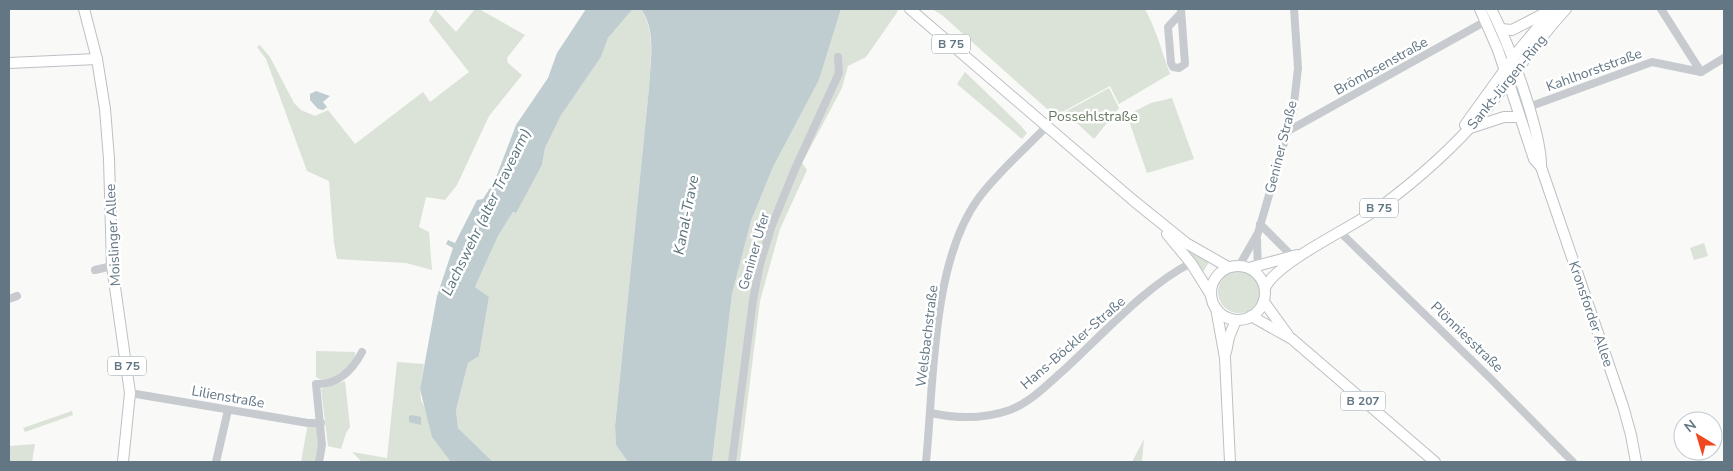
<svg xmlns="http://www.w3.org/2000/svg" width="1733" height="471" font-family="'Nunito Sans',sans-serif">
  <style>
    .green { fill: #dbe2d7 }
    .water { fill: #bfccd0 }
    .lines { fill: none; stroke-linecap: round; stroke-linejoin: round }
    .major-casing { stroke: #bcc0c4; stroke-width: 12 }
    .minor { stroke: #c7cbcf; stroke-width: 8 }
    .major { stroke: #fff; stroke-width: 10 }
    .labels { text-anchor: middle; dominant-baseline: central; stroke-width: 5; stroke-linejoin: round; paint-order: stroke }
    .shield { fill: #fff; stroke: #919fa9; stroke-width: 1 }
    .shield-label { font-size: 12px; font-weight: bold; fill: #627684 }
    .street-label { font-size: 14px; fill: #627684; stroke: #fff }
    .park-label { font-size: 14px; fill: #677a61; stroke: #fff }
    .water-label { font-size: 15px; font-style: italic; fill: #5d767e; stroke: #fff }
  </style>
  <rect width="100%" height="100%" fill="#f9f9f7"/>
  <g class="green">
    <polygon points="435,9 456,32 475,9 479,9 525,35 507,58 508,63 522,75 489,116 457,185 445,200 426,197 419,227 429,232 432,270 406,263 337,259 334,243 329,181 307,171 266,59 257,47 260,45 270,57 294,103 301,110 315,116 328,110 355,144 423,92 430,102 469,72 429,21"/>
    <path d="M641,9C656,31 650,63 649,88L615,425L616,445L628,462H493L458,428L456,410L468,363L479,356L489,297L475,287L498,236L513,212L515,213L542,165L545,148L561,114L601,57L608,38L632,10Z"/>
    <polygon points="841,9 895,9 898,11 866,57 848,66 842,88 802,163 807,170 780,229 760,301 740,462 712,462 732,294 751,221 773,167 819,80"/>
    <path d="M932,9H1145C1156,29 1162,52 1170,74L1119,104L1110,86L1055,116L942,15Z"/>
    <polygon points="965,72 1021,126 1027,133 1022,139 957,84"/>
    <polygon points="1109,88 1119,108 1094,139 1065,112"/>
    <polygon points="1172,98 1194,159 1147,173 1127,115 1151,103"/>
    <polygon points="1704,243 1708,256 1694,260 1690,248"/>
    <polygon points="1190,252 1209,262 1203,272"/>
    <circle cx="1239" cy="292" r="21"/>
    <path d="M316,351L355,352V356C348,369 332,388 316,377Z"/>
    <polygon points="397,362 424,364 420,389 421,400 451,462 362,462 352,452 387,458"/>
    <polygon points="345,381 350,427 346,433 341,449 328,446 321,389"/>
    <polygon points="72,411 73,415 25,432 23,428"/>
    <polygon points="308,423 318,423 319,462 301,462"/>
    <polygon points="1144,439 1142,462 1132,462"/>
    <polygon points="35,444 32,462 9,462 9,446"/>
  </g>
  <g class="water">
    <path d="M586,9H841L819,80L773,167L751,221L732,294L712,462H628L616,445L615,426L649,88C650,64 657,30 641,9L632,10L608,38L601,57L561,115L545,148L542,165L516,213L513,212L498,236L475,287L489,297L479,356L468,363L456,410L458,428L493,462H451L432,437L420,389L437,296L453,248L446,244L448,240L455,243L477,200L483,199L495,180L516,125L548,78L557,53Z"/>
    <polygon points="316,91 330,96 323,102 327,107 323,110 318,109 310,100 310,94"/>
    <polygon points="412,415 421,417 421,425 409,422 409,416"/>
  </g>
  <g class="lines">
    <g class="major-casing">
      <g id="major">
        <polyline points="84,9 97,59 105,109 109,159 112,266 130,393 123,462"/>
        <polyline points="910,9 1134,201 1186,243 1228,267"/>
        <polyline points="1480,9 1498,50 1534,159 1541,167 1623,406 1631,435 1636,462"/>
        <path d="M1491,9C1508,41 1542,133 1541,167"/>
        <polyline points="1501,29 1512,30 1545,13"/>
        <polyline points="9,63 97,59"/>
        <polyline points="1465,125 1519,50 1553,9"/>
        <polyline points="1470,128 1504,117 1518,117"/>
        <polyline points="1167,234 1191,263 1211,295"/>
        <circle cx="1238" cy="293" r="27"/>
        <polyline points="1249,268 1297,255"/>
        <path d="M1265,288C1276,262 1353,227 1379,208C1417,180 1453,148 1483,113C1512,79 1536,41 1566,9"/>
        <polyline points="1264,302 1288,335"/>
        <polyline points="1216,308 1225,358 1230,462"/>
        <polyline points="1251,316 1292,339 1435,462"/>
        <polyline points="1226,352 1229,337 1236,320"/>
      </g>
    </g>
    <g class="minor">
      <polyline points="1181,9 1185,64 1179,68 1173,67 1171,63 1168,27 1181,13"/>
      <polyline points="1661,9 1701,72"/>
      <polyline points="1527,105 1534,105 1652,62 1701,72 1724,58"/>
      <polyline points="1288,131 1486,21"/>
      <polyline points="1260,224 1292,256"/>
      <polyline points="1341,233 1490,378 1573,462"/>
      <polyline points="1257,239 1258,274"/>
      <polyline points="1239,266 1258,233 1293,112 1298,68 1294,9"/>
      <polyline points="95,270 112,266"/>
      <polyline points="9,299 17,296"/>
      <polyline points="130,393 308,423 321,423"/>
      <path d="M931,413C958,419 984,419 1010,410C1031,402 1049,383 1065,369C1102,335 1147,285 1191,263"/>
      <polyline points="216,462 228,410"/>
      <path d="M319,462L322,445L316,384C338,385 352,371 362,352"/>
      <polyline points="732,462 753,300 760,264 772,225 795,169 839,73 838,57"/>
      <path d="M926,462C934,384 931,264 978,199C997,173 1023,151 1046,127"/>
    </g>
    <use href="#major" class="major"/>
  </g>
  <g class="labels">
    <g class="shield">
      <rect x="932" y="34.5" width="38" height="19" rx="4"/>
      <rect x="1360" y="198.5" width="38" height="19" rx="4"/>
      <rect x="108" y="356.5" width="38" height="19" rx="4"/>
      <rect x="1340.5" y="391.5" width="45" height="19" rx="4"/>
    </g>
    <g class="shield-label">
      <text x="951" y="44">B 75</text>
      <text x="1379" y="208">B 75</text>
      <text x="127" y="366">B 75</text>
      <text x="1363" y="401">B 207</text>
    </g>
    <g class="street-label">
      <text transform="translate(1381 66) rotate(-29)">Brömbsenstraße</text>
      <text transform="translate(1594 70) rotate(-20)">Kahlhorststraße</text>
      <text transform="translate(1507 82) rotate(-51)">Sankt-Jürgen-Ring</text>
      <text transform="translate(1281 147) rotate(-76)">Geniner Straße</text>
      <text transform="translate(113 235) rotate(-93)">Moislinger Allee</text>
      <text transform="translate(754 251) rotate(-74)">Geniner Ufer</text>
      <text transform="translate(1591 314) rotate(71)">Kronsforder Allee</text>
      <text transform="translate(927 336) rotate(-83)">Welsbachstraße</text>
      <text transform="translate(1467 337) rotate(44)">Plönniesstraße</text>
      <text transform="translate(1073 343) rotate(-41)">Hans-Böckler-Straße</text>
      <text transform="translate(228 397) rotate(10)">Lilienstraße</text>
    </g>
    <g class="park-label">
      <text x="1093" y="116">Possehlstraße</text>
    </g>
    <g class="water-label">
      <text transform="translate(486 212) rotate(-64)">Lachswehr (alter Travearm)</text>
      <text transform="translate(686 215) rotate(-79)">Kanal-Trave</text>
    </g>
  </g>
  <rect width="1733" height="471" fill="none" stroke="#627684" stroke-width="20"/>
  <g transform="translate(1698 436) rotate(322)"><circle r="24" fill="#ffffff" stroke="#c0c8ce"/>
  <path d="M0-4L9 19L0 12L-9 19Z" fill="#f1491f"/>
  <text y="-8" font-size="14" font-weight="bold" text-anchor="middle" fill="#627684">N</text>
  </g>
</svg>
